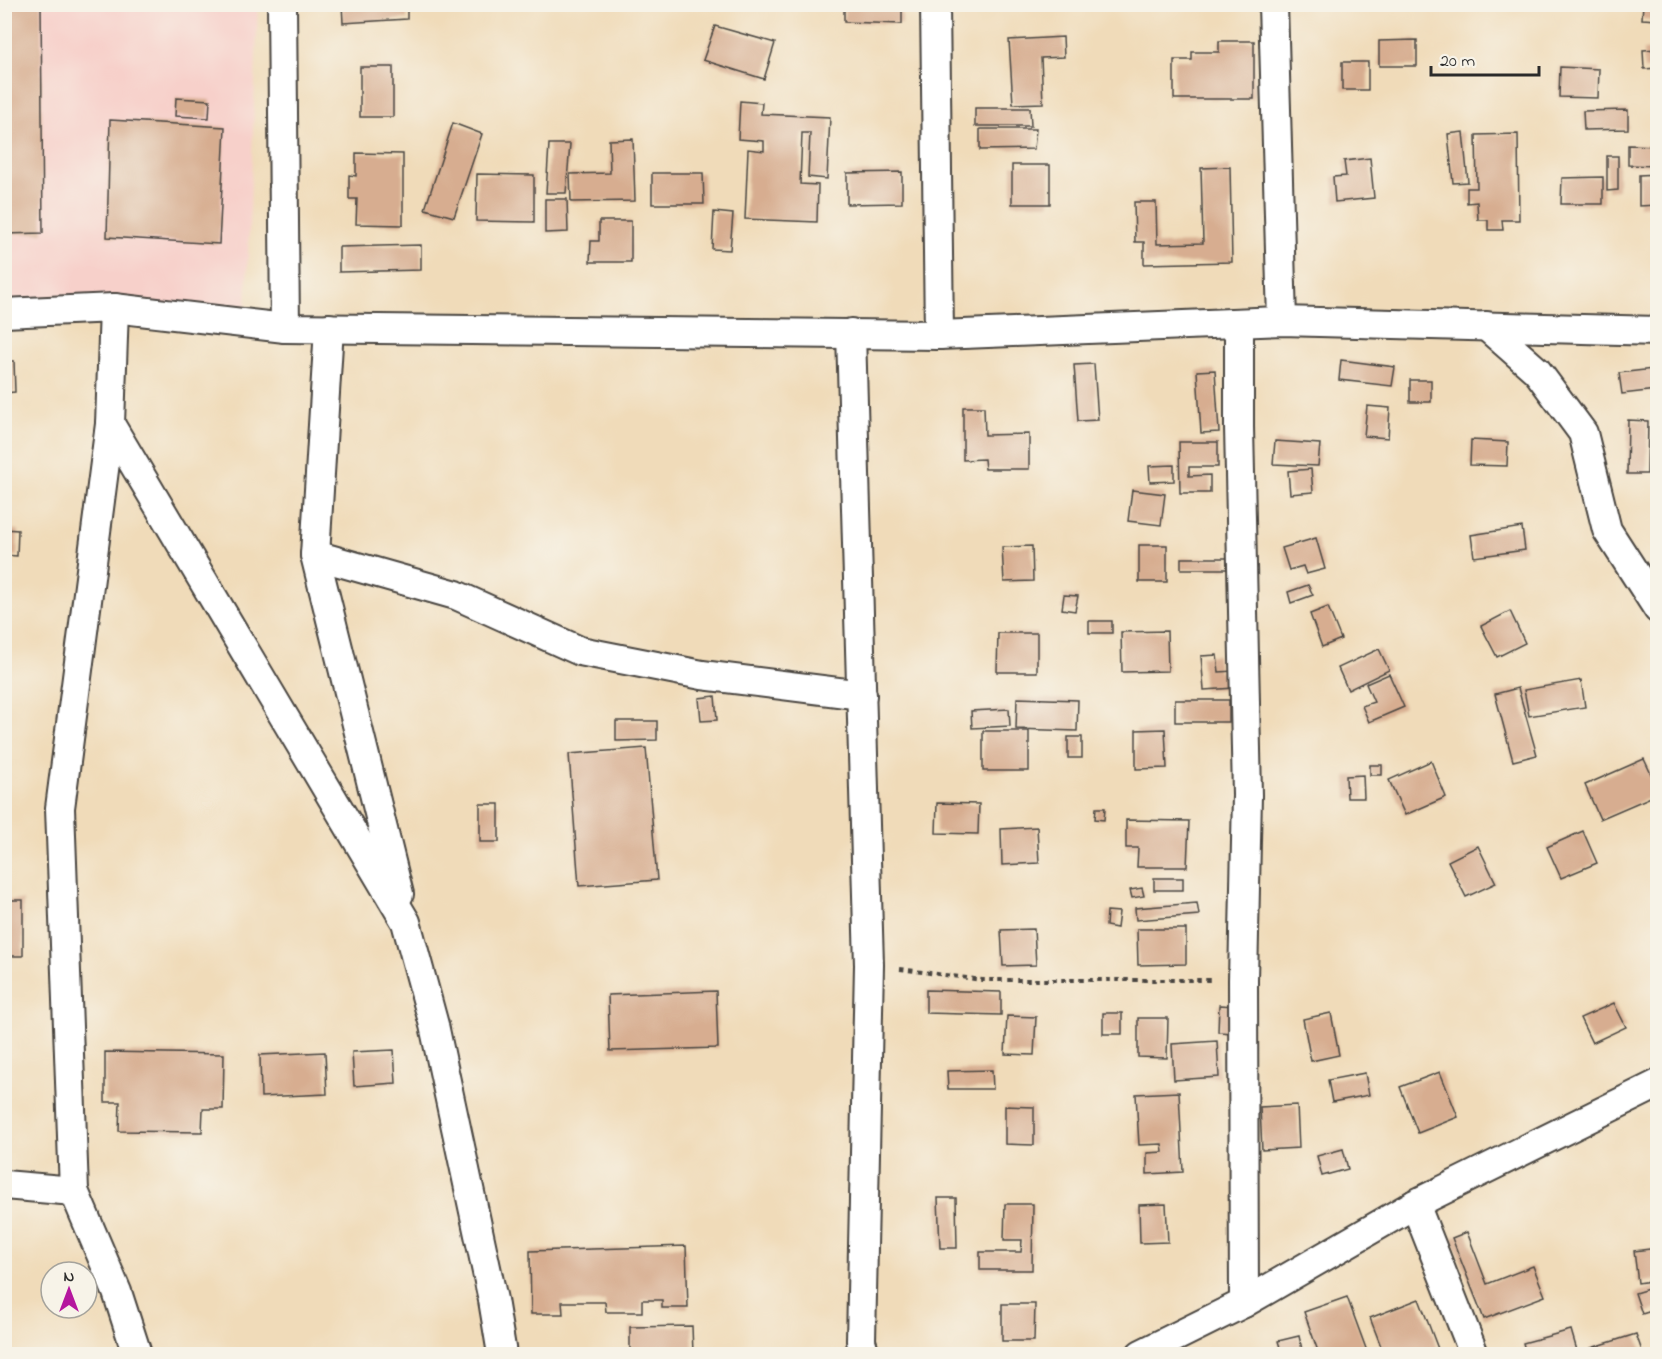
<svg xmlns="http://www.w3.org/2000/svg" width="1662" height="1359" font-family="'Indie Flower',sans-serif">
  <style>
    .built { fill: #f7d0ca }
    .building { fill: #d7ad90 }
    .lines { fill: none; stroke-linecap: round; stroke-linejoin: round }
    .street-casing { stroke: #494540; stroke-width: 32 }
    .path { stroke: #494540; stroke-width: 4; stroke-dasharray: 4.5 4.5; stroke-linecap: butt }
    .street { stroke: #fff; stroke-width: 28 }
  </style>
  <rect width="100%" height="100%" fill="#f7f3e8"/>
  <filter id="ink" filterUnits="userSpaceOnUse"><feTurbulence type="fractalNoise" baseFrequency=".0167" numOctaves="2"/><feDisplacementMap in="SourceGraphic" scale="12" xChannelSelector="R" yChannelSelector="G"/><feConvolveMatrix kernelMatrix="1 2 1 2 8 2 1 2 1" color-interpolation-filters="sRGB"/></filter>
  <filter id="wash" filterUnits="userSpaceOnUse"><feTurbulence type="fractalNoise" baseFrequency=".008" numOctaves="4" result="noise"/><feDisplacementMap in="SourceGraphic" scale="24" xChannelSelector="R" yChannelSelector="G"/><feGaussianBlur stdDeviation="1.35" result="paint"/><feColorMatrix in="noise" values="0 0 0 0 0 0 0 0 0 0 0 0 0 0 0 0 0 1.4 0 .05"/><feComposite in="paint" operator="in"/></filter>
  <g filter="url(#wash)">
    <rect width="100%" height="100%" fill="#f0dbb9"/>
    <polygon class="built" points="4,5 258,5 246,307 5,308"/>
    <g id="blocks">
      <g class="building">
        <polygon points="4,4 41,4 43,233 4,234"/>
        <polygon points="342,4 407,4 407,19 343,23"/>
        <polygon points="844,4 902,4 902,24 844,22"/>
        <polygon points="1643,4 1658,4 1658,20 1642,19"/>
        <polygon points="715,26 775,43 764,79 703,60"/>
        <polygon points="1063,37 1064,57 1041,58 1043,103 1013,104 1009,40"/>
        <polygon points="1417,40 1417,66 1379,66 1379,41"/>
        <polygon points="1219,41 1254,41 1254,99 1174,99 1174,60 1192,60 1192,52 1219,52"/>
        <polygon points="1658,49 1658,68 1644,69 1643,50"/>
        <rect x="1342" y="62" width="26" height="28"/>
        <rect x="360" y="67" width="33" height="50"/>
        <polygon points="1560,67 1599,69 1598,98 1559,97"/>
        <polygon points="176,98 210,100 209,118 175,116"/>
        <polygon points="740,101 762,103 761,114 830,117 827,179 808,177 810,133 802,133 800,184 818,185 817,222 745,219 748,149 764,151 764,141 738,139"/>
        <polygon points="975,108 1030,108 1031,126 975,126"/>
        <polygon points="1628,110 1628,129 1584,130 1583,111"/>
        <polygon points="110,120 225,127 219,244 107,237"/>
        <polygon points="453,123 482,134 454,217 425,209"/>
        <polygon points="980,129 1036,129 1034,149 980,150"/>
        <polygon points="1463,132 1468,182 1453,183 1448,134"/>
        <polygon points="1518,134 1519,220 1502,220 1503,230 1488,230 1488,220 1478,220 1477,202 1467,203 1467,188 1477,188 1476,135"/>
        <polygon points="633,139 635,201 571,202 570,174 610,173 609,140"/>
        <polygon points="549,144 570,144 566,193 546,193"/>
        <polygon points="1628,145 1658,146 1658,166 1628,165"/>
        <polygon points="356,153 403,154 403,225 356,224 357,199 349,199 349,175 356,176"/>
        <polygon points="1607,156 1618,156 1618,190 1607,191"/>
        <polygon points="1370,158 1374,198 1335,202 1333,177 1346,176 1344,161"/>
        <rect x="1012" y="165" width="38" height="39"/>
        <polygon points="1230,167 1232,262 1144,264 1144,242 1135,242 1134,202 1156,202 1157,244 1203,243 1201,168"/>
        <polygon points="902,172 902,203 847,204 847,173"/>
        <polygon points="652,173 703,173 704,204 652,204"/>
        <polygon points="477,174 534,175 534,222 476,221"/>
        <polygon points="1658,174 1658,205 1639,206 1639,175"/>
        <polygon points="1603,177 1603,204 1561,204 1562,178"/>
        <polygon points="545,199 567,199 568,232 545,233"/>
        <polygon points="714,212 733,214 730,250 712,249"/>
        <polygon points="599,221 631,221 631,262 590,262 591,241 599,241"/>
        <polygon points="421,245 421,270 339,272 339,247"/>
        <polygon points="1341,360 1395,367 1392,386 1339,380"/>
        <polygon points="4,361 14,361 15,392 4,393"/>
        <polygon points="1094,364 1098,420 1078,421 1074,365"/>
        <polygon points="1653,369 1656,390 1622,394 1619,373"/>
        <polygon points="1215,370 1219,432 1201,433 1197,371"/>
        <rect x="1410" y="380" width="21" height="22"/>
        <polygon points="1367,406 1390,408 1388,438 1364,436"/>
        <polygon points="963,407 984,407 985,435 1029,434 1029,469 985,469 984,459 963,460"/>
        <polygon points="1628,420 1648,421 1647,474 1627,474"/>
        <polygon points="1471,440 1508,442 1507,466 1470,465"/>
        <polygon points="1275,441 1320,444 1318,466 1273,464"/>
        <polygon points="1179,442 1218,442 1218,467 1189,467 1189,476 1210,475 1210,493 1180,493"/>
        <polygon points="1174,465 1174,481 1150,482 1149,466"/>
        <polygon points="1311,469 1313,492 1290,494 1288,471"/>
        <polygon points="1132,490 1165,494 1161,525 1128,521"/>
        <polygon points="1522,527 1525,550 1474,557 1471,535"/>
        <polygon points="4,529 18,530 17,556 4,555"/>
        <polygon points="1316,538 1325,569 1306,574 1303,566 1289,570 1282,548"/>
        <rect x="1139" y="545" width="28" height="37"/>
        <polygon points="1032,546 1033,581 1004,582 1002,547"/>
        <rect x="1181" y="558" width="46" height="11"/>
        <polygon points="1308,585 1313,595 1291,603 1288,592"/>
        <polygon points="1064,595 1078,596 1075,611 1062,609"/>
        <polygon points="1328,607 1341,639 1322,647 1310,614"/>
        <polygon points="1510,611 1525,643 1497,657 1481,626"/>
        <rect x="1089" y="621" width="23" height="12"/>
        <polygon points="1167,631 1168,671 1122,672 1121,632"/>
        <polygon points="998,633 1037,633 1037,672 997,672"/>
        <polygon points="1379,649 1389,670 1348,690 1338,668"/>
        <polygon points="1217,655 1219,672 1233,671 1235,688 1204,690 1201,656"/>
        <polygon points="1389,674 1404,707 1369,722 1362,706 1374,702 1366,684"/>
        <polygon points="1581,680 1585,707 1529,716 1524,690"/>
        <polygon points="1518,688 1537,755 1513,761 1495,694"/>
        <polygon points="715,696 717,720 701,721 699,698"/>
        <polygon points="1017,698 1078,700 1077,731 1016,729"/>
        <rect x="1175" y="700" width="54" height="22"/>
        <polygon points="1009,709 1010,726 972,728 971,711"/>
        <polygon points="616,721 657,721 657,740 616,741"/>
        <polygon points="1165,729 1167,768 1136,769 1136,730"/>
        <rect x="983" y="731" width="46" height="40"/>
        <rect x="1068" y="737" width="14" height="21"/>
        <polygon points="646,748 657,880 579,886 569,754"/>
        <polygon points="1644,759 1658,789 1658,794 1600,819 1585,785"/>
        <polygon points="1431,761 1446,797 1405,815 1389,780"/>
        <rect x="1370" y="765" width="12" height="10"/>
        <polygon points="1363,775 1364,798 1347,798 1346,776"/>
        <polygon points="937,803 979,804 978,834 936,833"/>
        <rect x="480" y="804" width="19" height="38"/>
        <polygon points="1096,808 1105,808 1104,820 1095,819"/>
        <polygon points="1126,820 1189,821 1187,867 1137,867 1138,848 1126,848"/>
        <polygon points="1037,827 1039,863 1002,865 1001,829"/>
        <polygon points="1583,831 1597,863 1561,878 1547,847"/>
        <polygon points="1478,846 1496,883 1466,897 1448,861"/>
        <rect x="1154" y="878" width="29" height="12"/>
        <polygon points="1142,888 1144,896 1132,898 1130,890"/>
        <rect x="4" y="900" width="19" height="56"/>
        <polygon points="1197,903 1199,915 1136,920 1135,908"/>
        <polygon points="1107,911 1119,912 1117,928 1106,926"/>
        <polygon points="1034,929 1036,965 1003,966 1001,930"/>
        <polygon points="1137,929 1186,929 1186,964 1138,965"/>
        <polygon points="926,990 1001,992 1001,1015 926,1013"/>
        <polygon points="716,991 718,1048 610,1051 608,995"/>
        <polygon points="1614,1003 1626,1027 1592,1043 1580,1018"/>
        <polygon points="1219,1005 1235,1006 1233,1033 1218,1032"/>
        <rect x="1103" y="1013" width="19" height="21"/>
        <polygon points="1331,1013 1339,1055 1311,1061 1303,1019"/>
        <polygon points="1007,1016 1036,1017 1034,1055 1005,1054"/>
        <polygon points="1138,1018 1168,1018 1167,1058 1138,1057"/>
        <polygon points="1217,1041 1219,1077 1174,1080 1172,1044"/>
        <polygon points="394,1050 396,1083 354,1086 352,1052"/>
        <polygon points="105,1052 224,1054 223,1109 203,1109 202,1132 119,1131 120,1102 105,1102"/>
        <polygon points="325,1052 327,1094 261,1097 260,1055"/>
        <polygon points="992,1070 993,1089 948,1089 947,1071"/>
        <polygon points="1440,1072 1458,1117 1418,1133 1400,1087"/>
        <polygon points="1365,1073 1369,1095 1332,1102 1328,1080"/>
        <polygon points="1179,1092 1183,1172 1147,1174 1147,1153 1163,1152 1162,1144 1139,1145 1136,1094"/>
        <polygon points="1297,1105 1299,1148 1262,1150 1260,1107"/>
        <polygon points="1005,1106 1034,1107 1034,1145 1005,1144"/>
        <polygon points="1343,1149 1348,1169 1322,1176 1317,1156"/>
        <polygon points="938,1198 956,1198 957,1248 940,1248"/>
        <polygon points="1005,1204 1033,1204 1032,1270 980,1270 980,1252 1021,1252 1022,1240 1004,1240"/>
        <polygon points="1166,1204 1168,1242 1140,1243 1139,1205"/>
        <polygon points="1467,1232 1487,1284 1533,1266 1545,1296 1484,1319 1452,1238"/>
        <polygon points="686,1246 688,1308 662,1308 662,1300 642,1300 642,1312 606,1312 605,1302 562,1302 563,1314 531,1314 530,1251"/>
        <polygon points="1658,1248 1658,1280 1638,1283 1634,1251"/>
        <polygon points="1658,1286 1658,1309 1642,1314 1635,1293"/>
        <polygon points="1347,1297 1368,1354 1319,1354 1304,1312"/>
        <polygon points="1419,1299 1440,1354 1384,1354 1370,1318"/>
        <polygon points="1002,1304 1035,1304 1034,1341 1002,1341"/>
        <polygon points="692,1326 693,1354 630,1354 630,1327"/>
        <polygon points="1571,1330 1578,1354 1526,1354 1523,1343"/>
        <polygon points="1636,1334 1643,1354 1593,1354 1591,1348"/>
        <polygon points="1299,1336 1303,1354 1282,1354 1278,1341"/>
      </g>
    </g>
  </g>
  <g filter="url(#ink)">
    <use href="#blocks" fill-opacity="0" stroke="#494540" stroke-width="1.5"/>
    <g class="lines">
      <g class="street-casing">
        <g id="street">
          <polyline points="282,4 285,328"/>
          <polyline points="935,4 939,335"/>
          <polyline points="1273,4 1282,321"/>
          <polyline points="114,308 110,424 406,922 434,1025 493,1300 502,1354"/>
          <polyline points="4,313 114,308 285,328 939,335 1282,321 1658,331"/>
          <polyline points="1239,323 1239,427 1247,795 1243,980 1244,1303"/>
          <polyline points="1486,326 1537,371 1583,433 1607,530 1658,609"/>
          <polyline points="329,328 315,555 399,894"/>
          <polyline points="851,333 869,965 861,1341 865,1354"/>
          <polyline points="110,424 60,808 74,1191 117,1292 137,1354"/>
          <polyline points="315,555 456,595 580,651 702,675 862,695"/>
          <polyline points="4,1185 74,1191"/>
          <polyline points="1415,1204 1474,1354"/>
          <polyline points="1141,1354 1244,1303 1415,1204 1658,1084"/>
        </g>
      </g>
      <polyline class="path" points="900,969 982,980 1212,980"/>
      <use href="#street" class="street"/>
    </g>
  </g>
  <rect width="1662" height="1359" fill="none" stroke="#f7f3e8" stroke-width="24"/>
  <g transform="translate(69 1290)"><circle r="28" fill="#f7f3e8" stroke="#a5a39c" stroke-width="1.5"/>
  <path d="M0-4.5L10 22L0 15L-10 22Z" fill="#b5179e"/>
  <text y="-9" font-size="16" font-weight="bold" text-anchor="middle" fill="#2b2b2b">N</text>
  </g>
  <path d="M1431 66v9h108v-9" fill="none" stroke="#2b2b2b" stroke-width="3"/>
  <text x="1440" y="66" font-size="18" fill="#2b2b2b" stroke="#f7f3e8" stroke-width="4.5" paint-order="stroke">20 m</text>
</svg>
